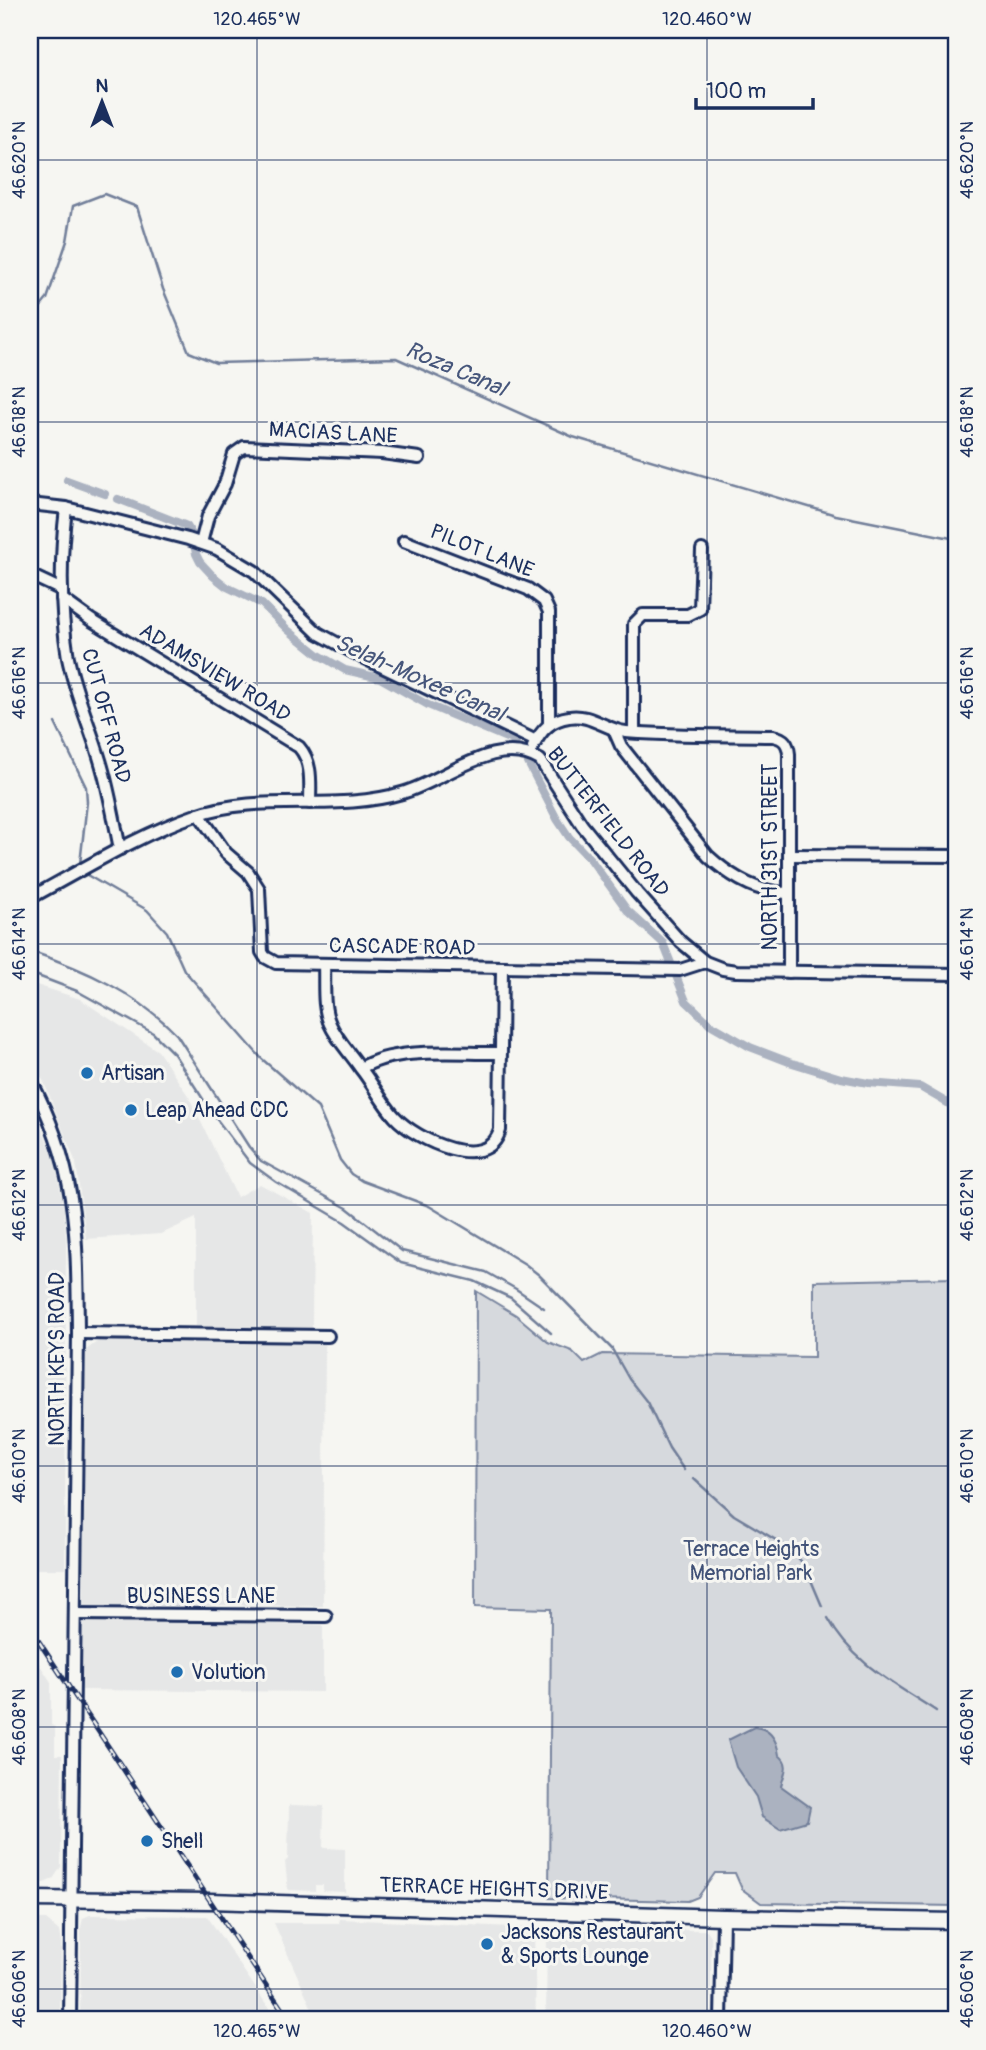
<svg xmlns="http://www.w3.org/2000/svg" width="986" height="2050" font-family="Pangolin,sans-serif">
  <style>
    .built { fill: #e6e7e7 }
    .green { fill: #d6d9dd; stroke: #78849e; stroke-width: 2 }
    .water { fill: #abb2c0; stroke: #717e99; stroke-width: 2 }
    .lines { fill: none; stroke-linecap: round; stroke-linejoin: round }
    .stream { stroke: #717e99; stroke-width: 2.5 }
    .canal { stroke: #abb2c0; stroke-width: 8 }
    .minor-casing { stroke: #1b2f5e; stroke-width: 16 }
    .major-casing { stroke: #1b2f5e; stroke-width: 19 }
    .minor { stroke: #f6f6f2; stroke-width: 10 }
    .major { stroke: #f6f6f2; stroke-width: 14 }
    .rail-casing { stroke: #1b2f5e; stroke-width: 5 }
    .rail { stroke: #f6f6f2; stroke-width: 2.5; stroke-dasharray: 8; stroke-linecap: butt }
    .ticks { fill: none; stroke: #1b2f5e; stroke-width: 2; stroke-opacity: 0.45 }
    .poi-dot { fill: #1f6fb2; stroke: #f6f6f2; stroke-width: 2.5 }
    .labels { text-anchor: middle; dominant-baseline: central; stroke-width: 6; stroke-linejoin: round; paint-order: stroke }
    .street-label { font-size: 21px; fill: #1b2f5e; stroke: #f6f6f2 }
    .poi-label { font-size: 21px; fill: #1b2f5e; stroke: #f6f6f2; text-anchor: start }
    .park-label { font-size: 21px; fill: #405177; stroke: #f6f6f2 }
    .water-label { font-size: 23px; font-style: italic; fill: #46567b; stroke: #f6f6f2 }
    .neatline { fill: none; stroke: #1b2f5e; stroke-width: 2.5 }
    .ticks-label { font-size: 18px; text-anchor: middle; fill: #1b2f5e }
  </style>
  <rect width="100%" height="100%" fill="#f6f6f2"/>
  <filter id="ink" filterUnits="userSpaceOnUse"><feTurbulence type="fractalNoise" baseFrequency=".0143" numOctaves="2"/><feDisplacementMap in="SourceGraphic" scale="14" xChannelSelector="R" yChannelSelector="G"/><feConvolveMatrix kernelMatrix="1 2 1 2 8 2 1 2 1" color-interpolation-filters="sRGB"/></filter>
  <g filter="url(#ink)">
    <g class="built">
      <polygon points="30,983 80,999 158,1051 189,1097 237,1197 260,1184 313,1213 312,1329 196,1326 196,1218 161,1234 86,1239 76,1163 44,1082 30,1058"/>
      <polygon points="30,1100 54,1157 64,1208 66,1237 65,1569 30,1569"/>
      <polygon points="98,1341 325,1343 323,1606 217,1605 216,1623 323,1625 323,1692 82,1690 86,1350"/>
      <polygon points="30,1650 51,1682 51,1725 55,1727 55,1755 62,1755 61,1867 53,1879 44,1883 30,1885"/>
      <polygon points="289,1805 324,1806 323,1848 345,1849 345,1892 323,1891 323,1885 315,1885 315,1891 288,1890 285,1862 288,1859"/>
      <polygon points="90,1915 207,1916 277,2020 80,2020 81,1927 83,1918"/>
      <polygon points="30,1919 45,1919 59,1931 61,1944 60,2020 30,2020"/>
      <polygon points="340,1919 534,1928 536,2020 317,2020 274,1923 339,1923"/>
      <polygon points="547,1929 707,1930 711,1936 711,2020 546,2020"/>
    </g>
    <polygon class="green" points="956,1278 956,1906 761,1903 742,1889 735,1873 715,1873 698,1897 688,1901 549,1898 551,1609 475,1607 476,1291 516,1315 548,1342 572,1351 584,1363 602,1354 814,1357 814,1281"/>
    <path class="water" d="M754,1727C770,1728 777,1740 779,1755C791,1764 784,1774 781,1786L810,1807L807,1821L780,1829L762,1817L756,1797L736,1767L728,1740Z"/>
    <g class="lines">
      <g class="stream">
        <polyline points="30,320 47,299 67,241 73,206 104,194 137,207 163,289 189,352 216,363 396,358 573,437 836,515 956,539"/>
        <polyline points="55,723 86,787 87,802 80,864"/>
        <polyline points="87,875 147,910 167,932 184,970 262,1059 318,1108 340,1160 351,1174 362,1181 429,1206 525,1264 539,1275 612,1349 629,1379 647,1402 669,1448 684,1470"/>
        <path d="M30,951C84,969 137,993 177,1035L249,1147L261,1161L347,1208L402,1251L486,1272L516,1289L544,1308"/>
        <polyline points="30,973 77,991 153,1033 174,1054 212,1113 250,1163 276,1182 344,1222 401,1263 474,1281 511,1298 551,1333"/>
        <polyline points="694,1479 734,1515 791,1549 805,1566 822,1606"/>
        <path d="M828,1618C852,1663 895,1684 936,1711"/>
        <polyline points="949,1719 956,1720"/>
      </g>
      <g class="canal">
        <polyline points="67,480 105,494"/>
        <polyline points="118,499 187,526 192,534 196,554 200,562 213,576 227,587 262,604 288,630 319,655 345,670 380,678 428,705 516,742"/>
        <polyline points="528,763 557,819 569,837 591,860 627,910 663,943 686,1001 710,1024 750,1047 789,1062 841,1078 868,1083 920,1087 956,1108"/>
      </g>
      <g class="minor-casing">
        <g id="minor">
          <polyline points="30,504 66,508 188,539 217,549 254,571 318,633 362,657 536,741"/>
          <path d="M66,508C60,558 60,608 68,658C75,693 90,726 100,760C109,789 114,820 120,849"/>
          <polyline points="404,541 528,589 544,601 549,612 549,725"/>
          <polyline points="201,543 208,516 225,484 234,454 244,447 382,453 419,458"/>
          <polyline points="30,575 62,590"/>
          <path d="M62,599L91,620L299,747C313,763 310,784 310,803"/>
          <path d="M614,730L621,746L708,856C731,877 757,893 788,893"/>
          <polyline points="634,732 634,624 643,615 688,615 700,609 702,550"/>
          <path d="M533,747C540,731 552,719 569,717C590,713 606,730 626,732C675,736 724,735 773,736C784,738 788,743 789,754V972"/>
          <polyline points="199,814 226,853 248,872 259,889 262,952 265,957 276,963 680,970 705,962"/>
          <polyline points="789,855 956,856"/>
          <path d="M30,898C84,869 138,835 196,815C262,792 335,813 402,793C445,781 496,733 540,760L582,825L637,893L681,942L705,962L723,969L736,971L956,974"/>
          <path d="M324,965C325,984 322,1007 330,1024C337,1040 351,1054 361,1069C373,1084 382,1103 395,1117C416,1140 487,1174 500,1130L502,968"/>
          <path d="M361,1068C395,1046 460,1054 500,1053"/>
          <path d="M30,1079C78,1168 77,1234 78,1333L70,2020"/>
          <polyline points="78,1333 328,1336"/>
          <polyline points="75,1614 326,1616"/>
          <polyline points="721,2020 723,1917"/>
        </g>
      </g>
      <g class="major-casing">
        <polyline id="major" points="30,1899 210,1901 723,1917 956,1921"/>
      </g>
      <use href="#minor" class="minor"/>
      <use href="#major" class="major"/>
      <g class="rail-casing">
        <polyline id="rail" points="30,1628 289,2020"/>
      </g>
      <use href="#rail" class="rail"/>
    </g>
  </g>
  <path class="ticks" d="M257,30V2020M707,30V2020M30,160H956M30,422H956M30,683H956M30,944H956M30,1205H956M30,1466H956M30,1727H956M30,1989H956"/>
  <g class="poi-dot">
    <circle cx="87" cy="1073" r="7"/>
    <circle cx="131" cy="1110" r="7"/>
    <circle cx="177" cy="1672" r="7"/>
    <circle cx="147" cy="1841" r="7"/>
    <circle cx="487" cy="1944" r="7"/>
  </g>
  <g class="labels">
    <g class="street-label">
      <text transform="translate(333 433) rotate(3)">MACIAS LANE</text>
      <text transform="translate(482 551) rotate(22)">PILOT LANE</text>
      <text transform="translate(215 673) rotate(31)">ADAMSVIEW ROAD</text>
      <text transform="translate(106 716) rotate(75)">CUT OFF ROAD</text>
      <text transform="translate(608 822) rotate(52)">BUTTERFIELD ROAD</text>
      <text transform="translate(770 857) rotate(-90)">NORTH 31ST STREET</text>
      <text transform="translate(402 947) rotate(1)">CASCADE ROAD</text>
      <text transform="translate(57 1359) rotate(-90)">NORTH KEYS ROAD</text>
      <text x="201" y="1596">BUSINESS LANE</text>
      <text transform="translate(494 1889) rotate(2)">TERRACE HEIGHTS DRIVE</text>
    </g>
    <g class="poi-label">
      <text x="101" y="1073">Artisan</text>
      <text x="145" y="1110">Leap Ahead CDC</text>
      <text x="191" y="1672">Volution</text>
      <text x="161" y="1841">Shell</text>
      <text x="501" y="1932">Jacksons Restaurant<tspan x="501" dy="24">&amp; Sports Lounge</tspan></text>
    </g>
    <g class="park-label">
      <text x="751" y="1549">Terrace Heights<tspan x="751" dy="24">Memorial Park</tspan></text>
    </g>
    <g class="water-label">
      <text transform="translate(456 369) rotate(23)">Roza Canal</text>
      <text transform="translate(420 678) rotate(24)">Selah-Moxee Canal</text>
    </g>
  </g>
  <rect width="986" height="2050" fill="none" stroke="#f6f6f2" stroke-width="77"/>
  <g transform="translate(102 102)" stroke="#f6f6f2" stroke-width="5" paint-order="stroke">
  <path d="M0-5L12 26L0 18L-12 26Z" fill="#1b2f5e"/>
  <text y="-10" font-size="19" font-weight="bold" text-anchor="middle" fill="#1b2f5e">N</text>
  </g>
  <path d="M696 98v10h117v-10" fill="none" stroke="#1b2f5e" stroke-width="3.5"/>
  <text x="706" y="98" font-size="21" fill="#1b2f5e" stroke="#f6f6f2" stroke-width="5" paint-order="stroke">100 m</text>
  <rect x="38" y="38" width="910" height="1973" class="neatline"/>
  <g class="ticks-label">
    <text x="257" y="25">120.465°W</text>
    <text x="707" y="25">120.460°W</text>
    <text transform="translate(19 160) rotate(-90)" y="6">46.620°N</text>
    <text transform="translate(967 160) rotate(-90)" y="6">46.620°N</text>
    <text transform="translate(19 422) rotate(-90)" y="6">46.618°N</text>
    <text transform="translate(967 422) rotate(-90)" y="6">46.618°N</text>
    <text transform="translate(19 683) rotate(-90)" y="6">46.616°N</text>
    <text transform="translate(967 683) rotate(-90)" y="6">46.616°N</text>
    <text transform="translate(19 944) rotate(-90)" y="6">46.614°N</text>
    <text transform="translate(967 944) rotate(-90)" y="6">46.614°N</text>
    <text transform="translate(19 1205) rotate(-90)" y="6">46.612°N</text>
    <text transform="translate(967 1205) rotate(-90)" y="6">46.612°N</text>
    <text transform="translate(19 1466) rotate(-90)" y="6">46.610°N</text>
    <text transform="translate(967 1466) rotate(-90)" y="6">46.610°N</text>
    <text transform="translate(19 1727) rotate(-90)" y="6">46.608°N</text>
    <text transform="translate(967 1727) rotate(-90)" y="6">46.608°N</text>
    <text transform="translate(19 1989) rotate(-90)" y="6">46.606°N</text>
    <text transform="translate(967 1989) rotate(-90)" y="6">46.606°N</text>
    <text x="257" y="2037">120.465°W</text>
    <text x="707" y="2037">120.460°W</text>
  </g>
</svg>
